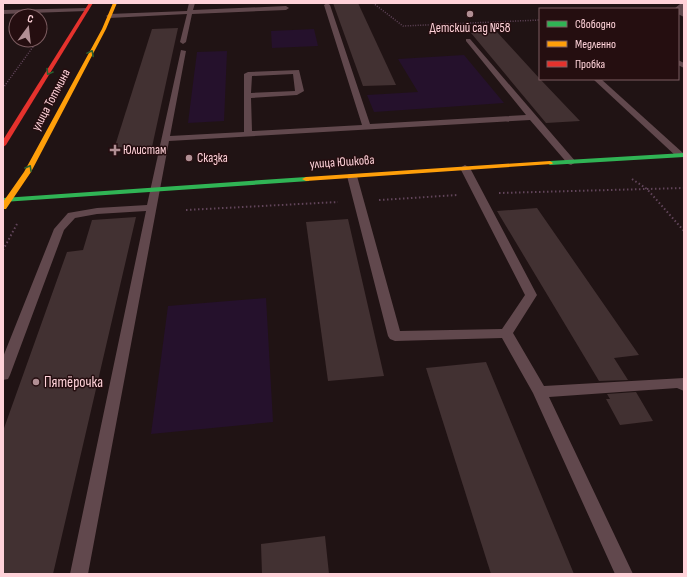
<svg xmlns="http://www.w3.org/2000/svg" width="687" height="577" font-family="'Sofia Sans Condensed',sans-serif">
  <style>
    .green { fill: #25112c }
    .building { fill: #423132 }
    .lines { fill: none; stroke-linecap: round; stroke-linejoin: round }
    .path-far1 { stroke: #61455a; stroke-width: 1.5; stroke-dasharray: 1 1.5; stroke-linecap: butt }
    .path { stroke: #61455a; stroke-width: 2; stroke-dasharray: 1.5 2.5; stroke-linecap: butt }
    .lane { fill: #61484d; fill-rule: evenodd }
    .street { fill: #61484d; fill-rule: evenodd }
    .fast { fill: #30b455; fill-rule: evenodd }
    .slow { fill: #ff9f0a; fill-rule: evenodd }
    .jam { fill: #e5322d; fill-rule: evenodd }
    .oneway { stroke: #2a6132 }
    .poi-dot { fill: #b18f94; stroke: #250e10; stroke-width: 1.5 }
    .labels { text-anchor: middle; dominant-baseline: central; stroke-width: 3; stroke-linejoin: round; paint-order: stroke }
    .far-poi-label { font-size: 13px; fill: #ffd2d9; stroke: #250e10; text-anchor: start }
    .far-street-label { font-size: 13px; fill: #ffd2d9; stroke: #250e10 }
    .poi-label { font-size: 15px; fill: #ffd2d9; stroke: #250e10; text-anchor: start }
  </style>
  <rect width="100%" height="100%" fill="#201314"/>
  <g class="green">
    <polygon points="314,29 318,46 272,48 271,31"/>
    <polygon points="227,51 224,121 188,123 197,52"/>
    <polygon points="464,55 504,103 374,112 367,95 418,92 398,59"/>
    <polygon points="266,298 273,422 151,434 168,306"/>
  </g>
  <g class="building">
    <polygon points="333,3 358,3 396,85 363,86"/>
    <polygon points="178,28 152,147 114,149 152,29"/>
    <polygon points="497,32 540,79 580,121 546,123 471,33"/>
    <polygon points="537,208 639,355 614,358 628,380 599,381 497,211"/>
    <polygon points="136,217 53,574 3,574 3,431 67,252 83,250 92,220"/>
    <polygon points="348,219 384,376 328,381 306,222"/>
    <polygon points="486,362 574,574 491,574 426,368"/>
    <polygon points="636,392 653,421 620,425 606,399 610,399 607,394"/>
    <polygon points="325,536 329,574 262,574 261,544"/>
  </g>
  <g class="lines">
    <g class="path-far1">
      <polyline points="373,3 403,26 540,20"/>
      <polyline points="40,37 47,28"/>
      <polyline points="3,88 38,40"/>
    </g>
    <g class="path">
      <polyline points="632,179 647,189 684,231"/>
      <polyline points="499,193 684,188"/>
      <polyline points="379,200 458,195"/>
      <polyline points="186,210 338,202"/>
      <polyline points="3,250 17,224"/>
    </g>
    <g class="lane">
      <polygon points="189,3 195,3 193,10 286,6 289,8 286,10 192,14 186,42 183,44 180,42 187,14 109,18 106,16 109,14 187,11"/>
      <path d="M327,3L330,5L370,124L526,115L466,41V39H470L576,162L571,165L568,164L530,120L169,141L88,574H70L146,211L97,214L75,218L64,230L10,375L8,379L3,380V357L54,229L68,213L97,208L147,205L181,50L186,51L170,136L244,132V74L248,72L299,70L304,91L297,95L251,98L252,131L362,125L324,5ZM293,74L295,91L251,93L252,76Z"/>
      <polygon points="89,8 89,10 87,11 3,14 3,10"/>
      <polygon points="678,60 684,63 684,68 678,65"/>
      <polygon points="593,79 601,79 683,153 683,157 677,157"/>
      <polygon points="465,165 470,168 537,295 513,333 544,386 684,378 684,391 677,388 549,397 633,574 615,574 533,393 502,338 395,341 390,339 388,336 347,176 349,174 355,174 357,176 400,331 502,329 525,295 460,168"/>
    </g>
    <polygon class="street" points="684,3 684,17 678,14 678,9 674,9 680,4"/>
    <g class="fast">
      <polygon points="684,153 684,157 550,165 547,163 550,161"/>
      <polygon points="306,177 309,177 309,181 3,202 3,198"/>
    </g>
    <g class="slow">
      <polygon points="113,3 117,3 106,29 31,172 6,209 3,209 3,202 24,172 102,29"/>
      <polygon points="550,161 553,163 552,164 306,181 302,179 306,177"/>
    </g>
    <polygon class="jam" points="89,3 93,3 6,145 3,147 3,140"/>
  </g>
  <defs><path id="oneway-chevron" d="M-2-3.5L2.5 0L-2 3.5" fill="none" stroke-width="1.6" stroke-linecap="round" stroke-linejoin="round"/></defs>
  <g class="oneway">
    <use href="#oneway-chevron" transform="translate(91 53) rotate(-62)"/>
    <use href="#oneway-chevron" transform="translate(49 72) rotate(121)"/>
    <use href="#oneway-chevron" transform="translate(29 168) rotate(-61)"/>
  </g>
  <g class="poi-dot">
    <circle cx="470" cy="14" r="4"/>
    <path d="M113 144h4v4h4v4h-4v4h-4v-4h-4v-4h4z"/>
    <circle cx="189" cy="158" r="4"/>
    <circle cx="36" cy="382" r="4"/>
  </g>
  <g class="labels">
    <g class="far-poi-label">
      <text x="470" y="28" text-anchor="middle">Детский сад №58</text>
      <text x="123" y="150">Юлистам</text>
      <text x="197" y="158">Сказка</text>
    </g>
    <g class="far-street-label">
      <text transform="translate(51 100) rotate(-62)">улица Тотмина</text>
      <text transform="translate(342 162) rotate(-4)">улица Юшкова</text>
    </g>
    <g class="poi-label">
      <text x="44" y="382">Пятёрочка</text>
    </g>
  </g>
  <rect width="687" height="577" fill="none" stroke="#ffd2d9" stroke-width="8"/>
  <rect x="539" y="8" width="140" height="72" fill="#250e10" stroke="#7c5c60"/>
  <rect x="547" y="21" width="20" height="6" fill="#30b455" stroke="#7c5c60"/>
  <text x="575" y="28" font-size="12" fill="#ffd2d9">Свободно</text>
  <rect x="547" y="41" width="20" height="6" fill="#ff9f0a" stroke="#7c5c60"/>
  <text x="575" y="48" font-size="12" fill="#ffd2d9">Медленно</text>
  <rect x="547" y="61" width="20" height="6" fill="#e5322d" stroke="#7c5c60"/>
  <text x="575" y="68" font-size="12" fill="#ffd2d9">Пробка</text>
  <g transform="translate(28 28) rotate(15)"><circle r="19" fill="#250e10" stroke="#7c5c60"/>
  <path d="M0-3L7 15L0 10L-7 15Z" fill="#b18f94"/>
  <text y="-6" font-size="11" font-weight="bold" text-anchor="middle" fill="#ffd2d9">С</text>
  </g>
</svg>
